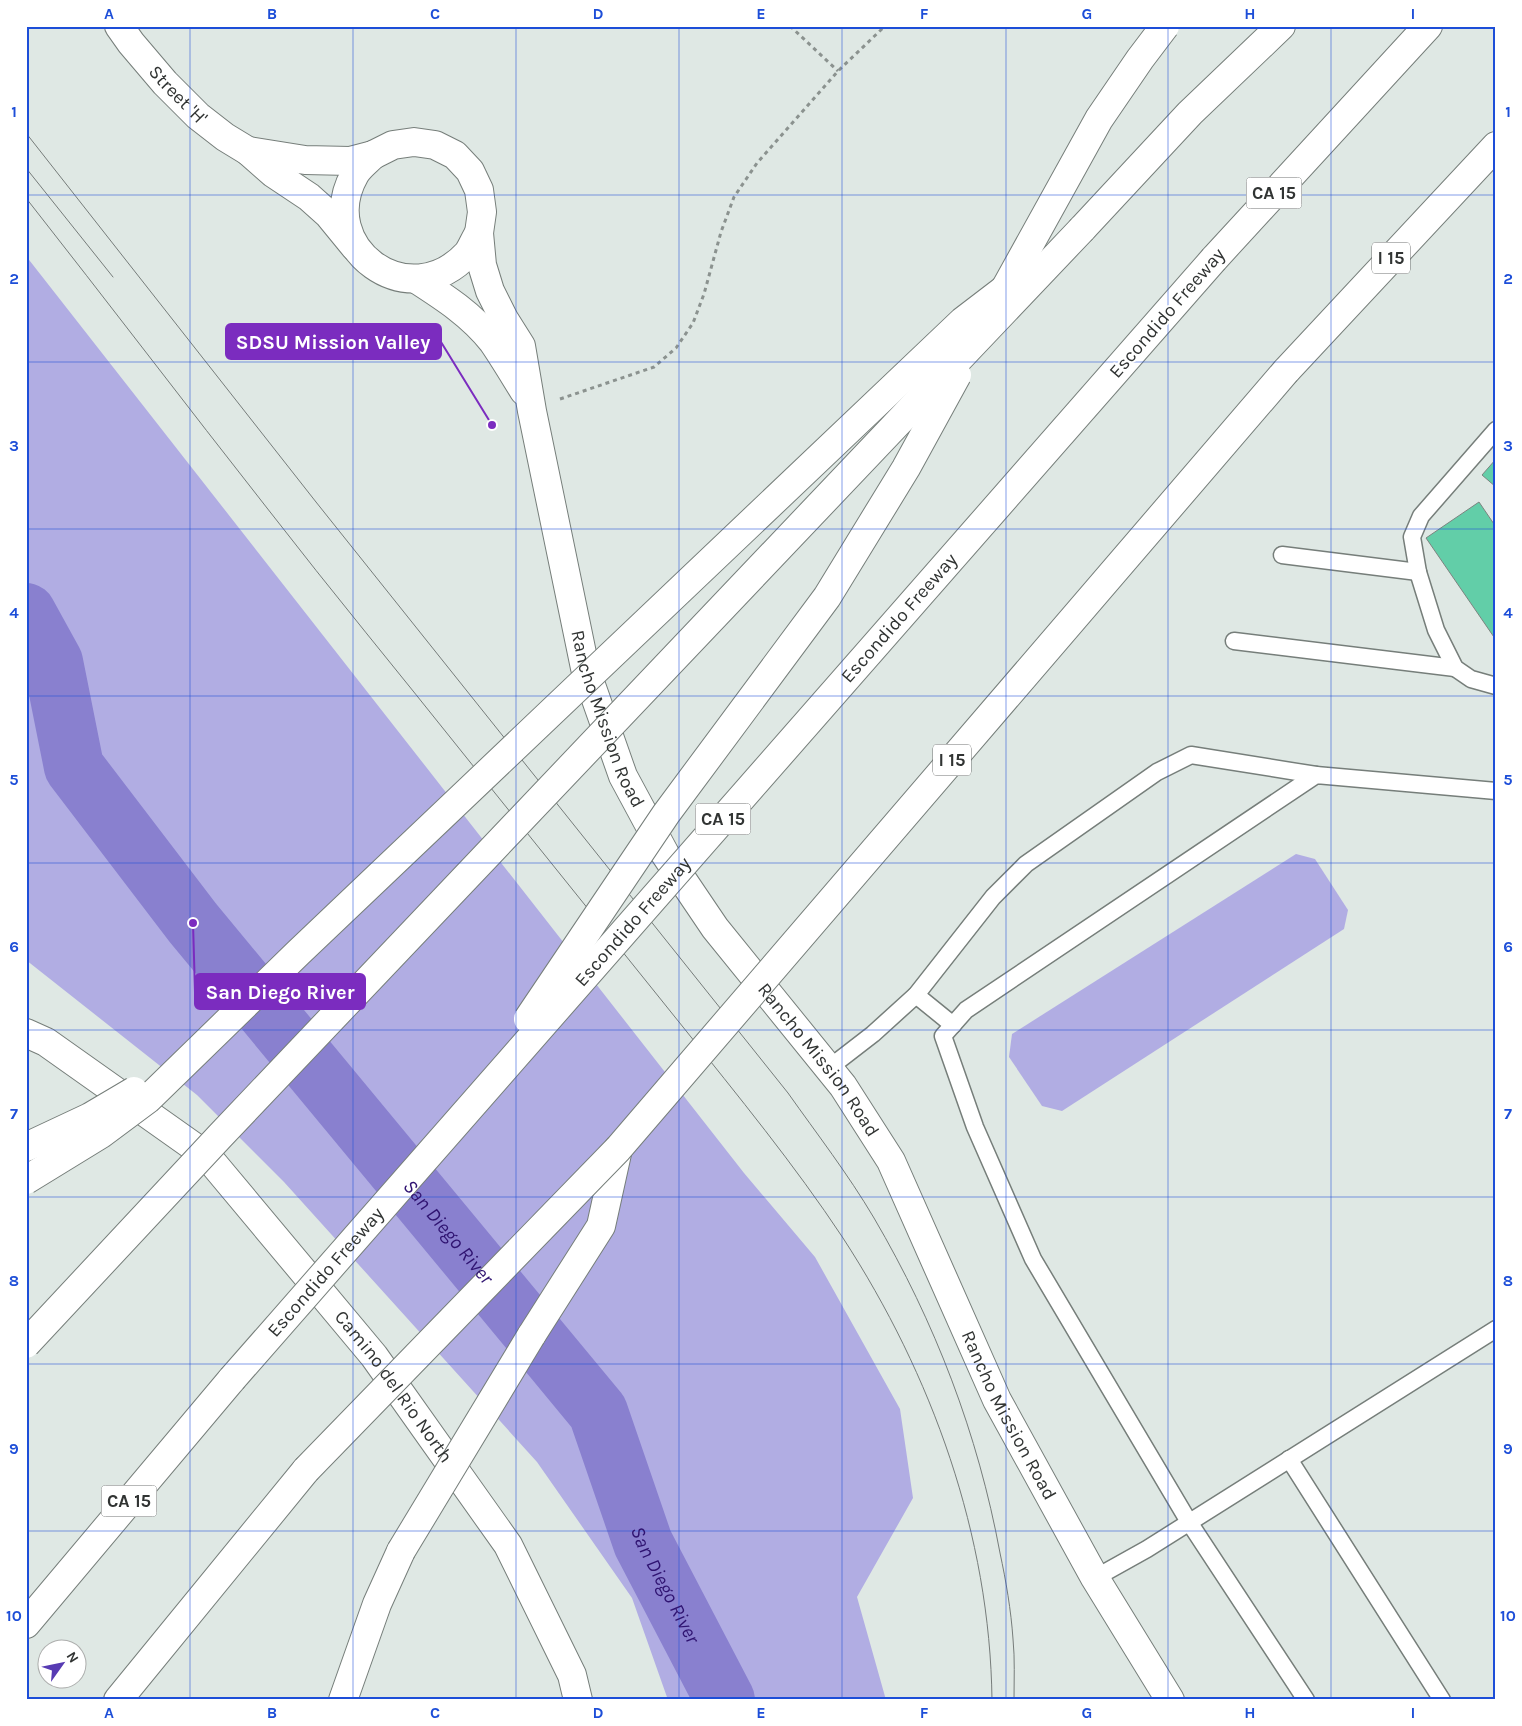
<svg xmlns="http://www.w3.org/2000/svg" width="1522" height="1726" font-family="Karla,sans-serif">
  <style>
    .green { fill: #b1ade3 }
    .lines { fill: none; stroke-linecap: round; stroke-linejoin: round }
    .river { stroke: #8980cf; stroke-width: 60 }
    .building { fill: #62cea8; stroke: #7c8480 }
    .service-casing { stroke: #767e7a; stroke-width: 19 }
    .tertiary-casing { stroke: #767e7a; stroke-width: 30 }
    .secondary-casing { stroke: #767e7a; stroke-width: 30 }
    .motorway-casing { stroke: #767e7a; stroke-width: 30 }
    .path { stroke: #8b928f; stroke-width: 3; stroke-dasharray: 4 4; stroke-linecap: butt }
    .service { stroke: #fff; stroke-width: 16 }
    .tertiary { stroke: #fff; stroke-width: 28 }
    .secondary { stroke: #fff; stroke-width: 28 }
    .motorway { stroke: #fff; stroke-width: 28 }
    .tram { stroke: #767c7a; stroke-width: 1 }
    .motorway-bridge-casing { stroke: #767e7a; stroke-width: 30; stroke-linecap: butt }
    .motorway-bridge { stroke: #fff; stroke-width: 28 }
    .grid { fill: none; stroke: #1d4ed8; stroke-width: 1; stroke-opacity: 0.55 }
    .labels { text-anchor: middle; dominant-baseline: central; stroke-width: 4; stroke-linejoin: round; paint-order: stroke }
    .shield { fill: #fff; stroke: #6f7170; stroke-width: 1 }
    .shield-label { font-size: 18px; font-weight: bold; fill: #313433 }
    .street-label { font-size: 19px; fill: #313433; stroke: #fff }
    .water-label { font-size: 20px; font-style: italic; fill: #2f1371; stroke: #fff }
    .leader { fill: none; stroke: #7b2cbf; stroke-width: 2 }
    .callout-dot { fill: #7b2cbf; stroke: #fff; stroke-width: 2 }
    .callout { fill: #7b2cbf; stroke: #7b2cbf; stroke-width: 2 }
    .callout-label { font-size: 20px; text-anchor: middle; font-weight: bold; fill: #fff }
    .neatline { fill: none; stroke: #1d4ed8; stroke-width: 2 }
    .grid-label { font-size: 16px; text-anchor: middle; font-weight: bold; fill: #1d4ed8 }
  </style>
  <rect width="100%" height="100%" fill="#dfe8e4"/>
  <g class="green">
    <polygon points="26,256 744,1173 815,1257 900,1409 913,1498 857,1597 886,1700 668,1700 632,1598 537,1462 284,1182 197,1095 26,960"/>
    <polygon points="1296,854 1315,859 1348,910 1344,929 1062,1111 1042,1106 1009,1057 1012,1034"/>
  </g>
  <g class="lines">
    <path class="river" id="s1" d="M26,613L53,662L74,767L193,923L598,1412L643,1543L725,1700"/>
  </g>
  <g class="building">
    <polygon points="1496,459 1496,487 1482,475"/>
    <polygon points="1479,502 1496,527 1496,640 1426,538"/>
  </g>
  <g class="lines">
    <g class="service-casing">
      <g id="service">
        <polyline points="1496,430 1421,516 1412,537 1418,572 1436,630 1455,668 1471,679 1496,686"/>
        <polyline points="1282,555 1418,572"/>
        <polyline points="1234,641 1455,668"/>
        <polyline points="916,995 953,1025"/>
        <polyline points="829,1068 873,1034 916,995 993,897 1026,864 1157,772 1191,755 1316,775"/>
        <polyline points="1289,1459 1442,1700"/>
        <polyline points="1095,1578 1147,1549 1496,1329"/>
        <polyline points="1306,1700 1189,1522 1033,1259 975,1127 943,1036 966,1010 1316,775 1496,791"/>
      </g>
    </g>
    <g class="tertiary-casing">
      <g id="tertiary">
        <path id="s2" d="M119,26L131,43L165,83L198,116L225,137L248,151L273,173L309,197L328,214L355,247"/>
        <path id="s3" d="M248,151L305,160L350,161L373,155L393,145L414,142L435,145L455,155L470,171L479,190L482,212L479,233L482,265L490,291L504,319L521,346L532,411L585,668L623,776L665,854L715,928L843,1086L891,1161L997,1400L1095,1578L1170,1700"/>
        <path d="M373,155C367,161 359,167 355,174C313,247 409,318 468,253C472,247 475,239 479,233"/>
        <path d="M416,279C444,297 472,315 493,342C504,358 514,375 524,391"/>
      </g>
    </g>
    <g class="secondary-casing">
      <g id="secondary">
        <path id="s4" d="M26,1033L46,1042L207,1156L374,1356L508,1545L572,1675L578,1700"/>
      </g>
    </g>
    <g class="motorway-casing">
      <g id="motorway">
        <polyline points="1082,229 1190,113 1281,26"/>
        <polyline points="1214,259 1428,26"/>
        <polyline points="1286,371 1496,146"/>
        <polyline points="531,1336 601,1226 618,1149"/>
        <polyline points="26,1624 232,1379"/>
        <polyline points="118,1700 306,1470"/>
        <polyline points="343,1700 377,1604 401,1551"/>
      </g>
    </g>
    <g class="path">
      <polyline points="790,26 838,71"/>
      <polyline points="560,399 654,367 676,348 693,323 704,294 721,232 734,197 757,163 838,71 885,26"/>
    </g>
    <use href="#service" class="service"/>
    <use href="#tertiary" class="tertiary"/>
    <use href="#secondary" class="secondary"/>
    <use href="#motorway" class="motorway"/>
    <g class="tram">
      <path d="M26,133L316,502L788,1093C817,1134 848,1174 874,1218C935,1322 978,1434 1000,1553C1006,1581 1011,1610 1013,1639C1015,1659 1014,1680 1014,1700"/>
      <polyline points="26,168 113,277"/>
      <path d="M26,198C107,301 186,405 267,508C332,592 400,674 466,757C538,847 611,937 683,1027C738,1096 794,1164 843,1238C932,1375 990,1535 992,1700"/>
    </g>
    <g class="motorway-bridge-casing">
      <g id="motorway-bridge">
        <polyline points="1001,296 1099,119 1140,59 1165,26"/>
        <polyline points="528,1019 666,814 827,597 906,468 957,375"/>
        <polyline points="26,1147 90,1117 134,1091"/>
        <polyline points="26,1180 101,1134 148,1099 298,953 963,321 1014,282"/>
        <polyline points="26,1344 221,1135 1082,229"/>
        <path id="s5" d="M232,1379L1214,259"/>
        <polyline points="306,1470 618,1149 1286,371"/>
        <polyline points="401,1551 531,1336"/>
      </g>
    </g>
    <use href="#motorway-bridge" class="motorway-bridge"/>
  </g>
  <path class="grid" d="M190,26V1700M353,26V1700M516,26V1700M679,26V1700M842,26V1700M1006,26V1700M1168,26V1700M1331,26V1700M26,195H1496M26,362H1496M26,529H1496M26,696H1496M26,863H1496M26,1030H1496M26,1197H1496M26,1364H1496M26,1531H1496"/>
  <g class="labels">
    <g class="shield">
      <rect x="1246.5" y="177.5" width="55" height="31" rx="4"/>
      <rect x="1372" y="242.5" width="38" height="31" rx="4"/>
      <rect x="933" y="744.5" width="38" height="31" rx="4"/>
      <rect x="695.5" y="803.5" width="55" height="31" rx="4"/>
      <rect x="101.5" y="1485.5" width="55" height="31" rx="4"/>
    </g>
    <g class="shield-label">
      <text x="1274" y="193">CA 15</text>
      <text x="1391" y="258">I 15</text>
      <text x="952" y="760">I 15</text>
      <text x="723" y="819">CA 15</text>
      <text x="129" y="1501">CA 15</text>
    </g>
    <g class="street-label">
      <text stroke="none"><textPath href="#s2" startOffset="91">Street 'H'</textPath></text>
      <text transform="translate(1167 313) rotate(-49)">Escondido Freeway</text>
      <text stroke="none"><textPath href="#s5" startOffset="1012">Escondido Freeway</textPath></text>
      <text stroke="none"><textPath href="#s3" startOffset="806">Rancho Mission Road</textPath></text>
      <text stroke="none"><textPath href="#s5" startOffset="608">Escondido Freeway</textPath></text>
      <text stroke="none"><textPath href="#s3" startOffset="1211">Rancho Mission Road</textPath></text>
      <text stroke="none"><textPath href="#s5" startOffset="142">Escondido Freeway</textPath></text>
      <text stroke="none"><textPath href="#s4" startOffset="516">Camino del Rio North</textPath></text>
      <text stroke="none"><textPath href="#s3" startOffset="1616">Rancho Mission Road</textPath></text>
    </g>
    <g class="water-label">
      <text stroke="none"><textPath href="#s1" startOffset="760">San Diego River</textPath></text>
      <text stroke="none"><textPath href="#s1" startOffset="1180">San Diego River</textPath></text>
    </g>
  </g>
  <path class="leader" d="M492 425L441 342M193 923L195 992"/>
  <g class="callout-dot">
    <circle cx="492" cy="425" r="5"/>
    <circle cx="193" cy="923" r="5"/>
  </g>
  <g class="callout">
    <rect x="226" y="324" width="215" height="35" rx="5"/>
    <rect x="195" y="974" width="170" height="35" rx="5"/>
  </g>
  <g class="callout-label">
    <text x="333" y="349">SDSU Mission Valley</text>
    <text x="280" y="999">San Diego River</text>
  </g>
  <rect width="1522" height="1726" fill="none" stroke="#ffffff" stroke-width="55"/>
  <g transform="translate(62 1664) rotate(57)"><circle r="24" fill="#ffffff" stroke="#adaead"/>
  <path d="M0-4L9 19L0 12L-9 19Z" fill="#573bb3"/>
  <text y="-8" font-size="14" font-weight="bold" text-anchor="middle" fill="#313433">N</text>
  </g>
  <rect x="28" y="28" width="1466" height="1670" class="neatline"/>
  <g class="grid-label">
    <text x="109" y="19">A</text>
    <text x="272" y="19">B</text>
    <text x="435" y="19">C</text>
    <text x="598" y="19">D</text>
    <text x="761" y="19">E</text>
    <text x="924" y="19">F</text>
    <text x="1087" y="19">G</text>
    <text x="1250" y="19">H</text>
    <text x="1413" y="19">I</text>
    <text x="14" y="117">1</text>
    <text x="1508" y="117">1</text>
    <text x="14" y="284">2</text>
    <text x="1508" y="284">2</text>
    <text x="14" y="451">3</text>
    <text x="1508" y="451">3</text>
    <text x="14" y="618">4</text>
    <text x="1508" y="618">4</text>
    <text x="14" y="785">5</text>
    <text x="1508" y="785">5</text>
    <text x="14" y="952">6</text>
    <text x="1508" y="952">6</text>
    <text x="14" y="1119">7</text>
    <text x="1508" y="1119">7</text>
    <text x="14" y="1286">8</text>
    <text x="1508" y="1286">8</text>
    <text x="14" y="1454">9</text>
    <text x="1508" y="1454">9</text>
    <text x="14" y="1621">10</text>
    <text x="1508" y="1621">10</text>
    <text x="109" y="1718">A</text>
    <text x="272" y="1718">B</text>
    <text x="435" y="1718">C</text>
    <text x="598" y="1718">D</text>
    <text x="761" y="1718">E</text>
    <text x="924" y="1718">F</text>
    <text x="1087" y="1718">G</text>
    <text x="1250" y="1718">H</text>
    <text x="1413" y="1718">I</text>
  </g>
</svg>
